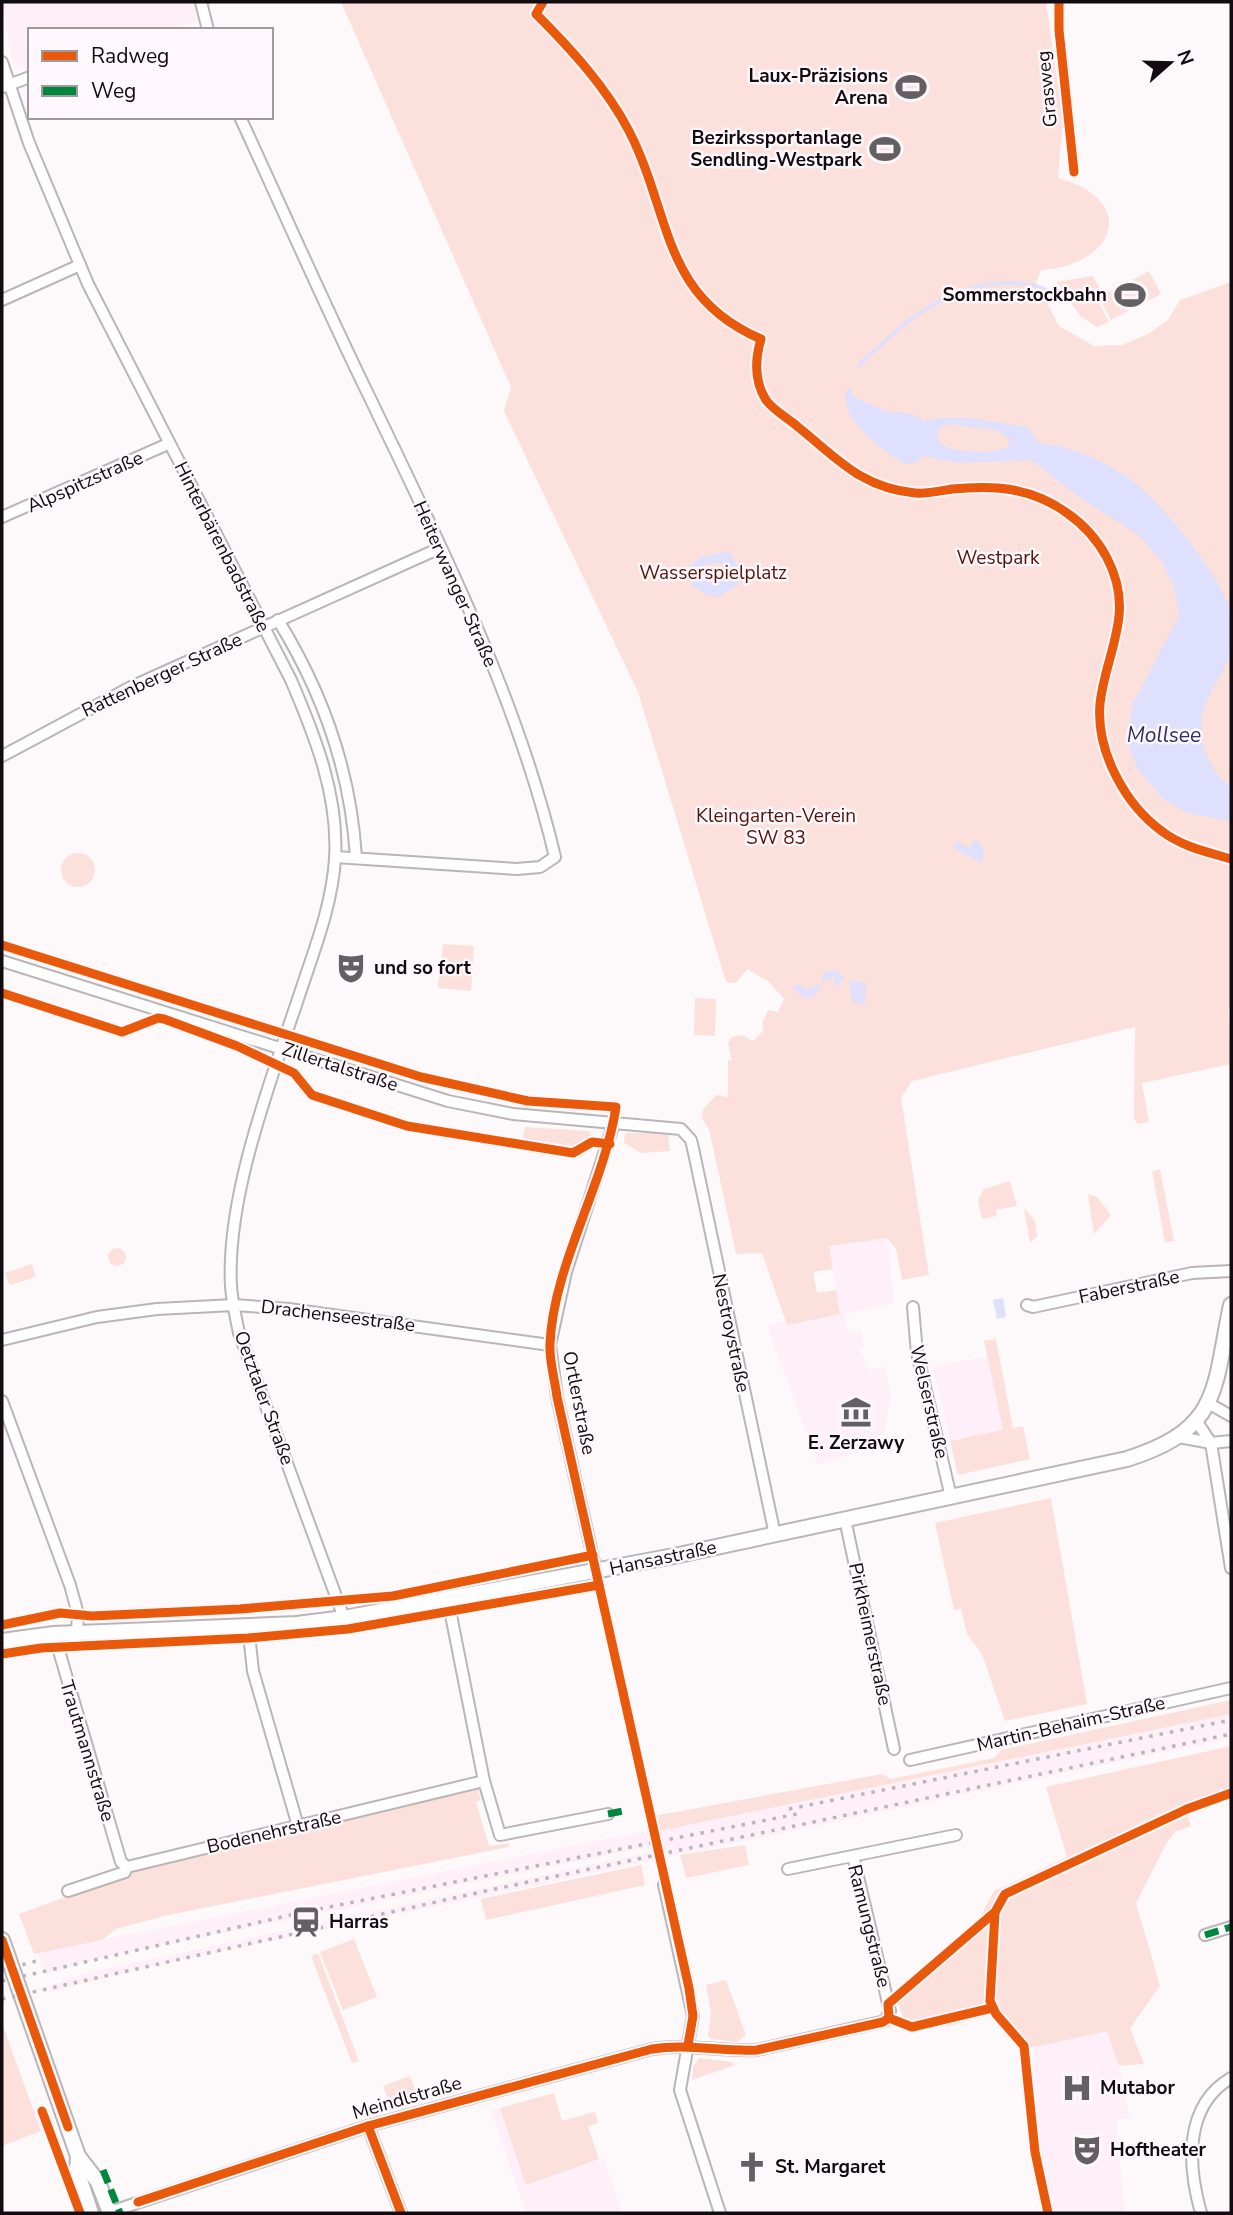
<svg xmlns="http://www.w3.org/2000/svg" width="1233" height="2215" font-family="'Nunito Sans',sans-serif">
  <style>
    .built { fill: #feeff9 }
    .green { fill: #fbe0db }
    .water { fill: #dfe0fd; fill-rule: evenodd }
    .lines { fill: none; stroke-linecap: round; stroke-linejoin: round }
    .stream { stroke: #dfe0fd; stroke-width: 3.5 }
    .street-casing { stroke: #bab5b8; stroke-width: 14 }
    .secondary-casing { stroke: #bab5b8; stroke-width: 18 }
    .street { stroke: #fffefe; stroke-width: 10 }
    .secondary { stroke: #fffefe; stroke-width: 14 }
    .rail { stroke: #b8b7b8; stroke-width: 3.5; stroke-dasharray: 3.5 7; stroke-linecap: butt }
    .quiet { stroke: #00873e; stroke-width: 7; stroke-dasharray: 14 7; stroke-linecap: butt }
    .cycleway-casing { stroke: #fef8fc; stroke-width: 13 }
    .cycleway { stroke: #e8590c; stroke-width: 9 }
    .labels { text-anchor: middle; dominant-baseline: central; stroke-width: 5; stroke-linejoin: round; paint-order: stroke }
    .poi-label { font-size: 19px; font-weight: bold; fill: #120c10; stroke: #fef8fc; text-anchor: start }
    .street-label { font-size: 19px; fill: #120c10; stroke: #fef8fc }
    .park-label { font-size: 19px; fill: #551309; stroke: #fef8fc }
    .water-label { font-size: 21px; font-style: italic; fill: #2f2d67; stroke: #fef8fc }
  </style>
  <rect width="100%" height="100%" fill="#fdf9fb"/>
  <g class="built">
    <polygon points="2,2 196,2 200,21 170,30 30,30 30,69 27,69 12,62"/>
    <polygon points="888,1238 894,1303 844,1314 848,1333 861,1330 864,1347 859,1349 869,1370 885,1367 891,1396 885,1430 868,1448 818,1465 767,1325 840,1314 829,1246"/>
    <polygon points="987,1357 1003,1430 950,1441 933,1366"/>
    <polygon points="1231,1714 1231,1738 154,1966 50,1992 48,1986 87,1973 631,1856 655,1851 654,1846 101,1958 45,1975 37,1953"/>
    <polygon points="1107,2031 1119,2066 1130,2118 1116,2120 1125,2213 1051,2213 1036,2123 1033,2045"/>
    <polygon points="500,2108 526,2184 604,2158 622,2213 526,2213 491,2111"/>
  </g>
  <g class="green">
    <path d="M341,2H1046L1063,120L1058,178C1141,201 1114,266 1041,270L1036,282L1059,326L1094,346L1122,345L1148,334L1168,320L1180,300L1231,282V1009H1228L1231,1064L1142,1083L1149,1122L1138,1124L1134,1119L1135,1027L912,1081L901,1098L929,1275L902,1280L896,1249L887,1238L829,1246L833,1269L813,1272L817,1293L836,1290L840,1314L787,1325L762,1253L736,1254L709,1129L702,1119L703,1110L716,1095L728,1097V1060L732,1061L728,1043L732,1037L742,1035L753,1041L764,1030L762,1023L768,1010L778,1012L784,999L769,982L747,969L736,983L726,982L638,692L504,411L511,387Z"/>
    <polygon points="1149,271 1161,294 1111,320 1099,297"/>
    <polygon points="1093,276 1100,289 1094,294 1109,322 1097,327 1080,316 1057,282"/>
    <circle cx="78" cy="870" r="17"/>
    <polygon points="443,944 474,946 471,991 438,988"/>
    <polygon points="695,998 716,999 715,1036 694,1035"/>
    <polygon points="525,1127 589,1131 594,1139 572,1152 522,1145"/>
    <polygon points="625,1133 668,1133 670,1151 641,1153 624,1143"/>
    <polygon points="1160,1169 1174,1241 1165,1242 1152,1171"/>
    <polygon points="1010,1181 1017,1206 996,1210 997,1216 982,1219 978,1200 984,1189"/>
    <polygon points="1088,1194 1097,1197 1111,1215 1094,1234"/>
    <polygon points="1024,1208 1035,1221 1037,1236 1030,1243"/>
    <circle cx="117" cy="1257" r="9"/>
    <polygon points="32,1264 36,1277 10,1285 5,1273"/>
    <polygon points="996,1339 1013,1428 1023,1426 1030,1459 958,1475 950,1441 1003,1430 984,1341"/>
    <polygon points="1051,1498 1087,1704 1005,1721 982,1654 967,1634 961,1609 954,1610 935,1523"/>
    <polygon points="1231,1700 1231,1714 658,1831 654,1816 882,1774 891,1779 994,1758 1001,1750"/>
    <polygon points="1231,1746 1231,1789 1184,1806 1191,1826 1175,1832 1167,1842 1136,1903 1160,1986 1130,2028 1144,2064 1119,2066 1107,2031 1021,2050 989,2015 946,2027 942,2017 913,2024 904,2020 895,1994 979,1919 994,1891 1067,1857 1046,1787"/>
    <polygon points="477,1786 481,1800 476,1802 489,1846 509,1843 509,1847 164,1916 116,1929 102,1940 34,1954 19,1914 139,1870"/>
    <polygon points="745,1845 749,1865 686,1878 680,1855"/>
    <polygon points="641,1865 645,1885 486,1920 481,1899"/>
    <polygon points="354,1939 377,1997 343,2010 320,1952"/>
    <polygon points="318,1953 359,2061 352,2063 311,1956"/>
    <polygon points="726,1980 746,2035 737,2042 711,2039 708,2036 711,2013 706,1985"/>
    <polygon points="2,2023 41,2131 2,2146"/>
    <polygon points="699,2058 732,2062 735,2065 692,2080 693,2067"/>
    <polygon points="410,2076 416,2093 389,2101 383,2086"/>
    <polygon points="554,2093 562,2121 595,2112 598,2123 588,2127 599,2159 526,2185 500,2108"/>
  </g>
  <g class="water">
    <path d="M851,387L853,396C865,402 878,409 891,412C904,414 913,411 923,421C959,413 993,421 1029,428L1040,444C1070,445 1099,459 1124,475C1155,494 1227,580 1231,617C1232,626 1233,640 1231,649C1221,689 1189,703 1206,753C1210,766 1219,779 1231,786V821L1187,813L1164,800L1139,771L1127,742L1133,703L1179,616L1174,587L1162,562L1140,536L1083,500L1031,460L958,463L924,456L915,463L904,464C879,446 846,427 845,393ZM950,424L995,430L1010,439L1008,447C995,455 955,453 943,445C937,441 937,436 937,430Z"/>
    <path d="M730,552L738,567L739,585L718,597L705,594L692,585L688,571C696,555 713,554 730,552ZM707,563H720L726,568L727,577C716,585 703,584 698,571Z"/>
    <polygon points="976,838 984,851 982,863 952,847 957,841 969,848"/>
    <polygon points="831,970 837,971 844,978 837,986 834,985 834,977 821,982 823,974"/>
    <polygon points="850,980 865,983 867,989 864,1005 852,1002"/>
    <polygon points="800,984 807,990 819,985 821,989 812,997 803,997 792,988"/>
    <polygon points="1003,1298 1006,1317 997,1319 993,1300"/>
  </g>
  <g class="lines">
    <path class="stream" d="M860,365C865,358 873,353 879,347C923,303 987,267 1048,290"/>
    <g class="street-casing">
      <g id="street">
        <polyline points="201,2 208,30"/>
        <path d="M2,62L29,143L88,284L291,680C315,736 339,796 335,859C332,904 316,945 302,987C273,1075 226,1194 231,1286C232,1302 236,1318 239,1333L344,1618"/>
        <polyline points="3,87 30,77"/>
        <path d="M240,117C283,210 324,304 369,396C440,544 517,696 555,857L540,867L517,869L335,857"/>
        <polyline points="2,300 80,265"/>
        <polyline points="2,517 168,444"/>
        <path d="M278,620C323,693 351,771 356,858"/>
        <polyline points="2,756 131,687 440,548"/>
        <polyline points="2,961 448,1101 513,1114 681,1129 691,1140 694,1153 775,1535"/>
        <polyline points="1027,1305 1033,1307 1192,1273 1231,1271"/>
        <polyline points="913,1307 917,1353 951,1497"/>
        <polyline points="2,1340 97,1317 157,1309 234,1305 289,1309 550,1345"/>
        <polyline points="2,1401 70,1585 78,1614 77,1632"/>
        <polyline points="1208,1403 1231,1416"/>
        <polyline points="1197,1422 1211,1443 1231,1568"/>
        <polyline points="1179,1437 1211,1443 1231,1441"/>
        <polyline points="845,1519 894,1749"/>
        <polyline points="596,1571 557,1397 550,1345 566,1272 614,1123"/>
        <polyline points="448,1600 484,1781 500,1835 608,1814"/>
        <polyline points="248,1625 253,1671 298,1826"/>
        <polyline points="54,1634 121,1862 127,1867"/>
        <polyline points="910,1760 1231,1688"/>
        <polyline points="788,1869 956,1835"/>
        <polyline points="664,1885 693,2016 680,2090 720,2213"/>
        <polyline points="68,1891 125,1872 127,1867 484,1781"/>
        <polyline points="1205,1935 1231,1927"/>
        <polyline points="368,2126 401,2213"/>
        <path d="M110,2212L368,2126L652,2049C688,2043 721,2052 757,2050L885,2021L890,2011L853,1856"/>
        <path d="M1201,2213C1188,2167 1183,2106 1231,2078"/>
      </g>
    </g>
    <g class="secondary-casing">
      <g id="secondary">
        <path d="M2,1641L54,1634L297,1624L344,1618L674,1556L1127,1459C1221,1429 1213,1391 1231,1305"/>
        <polyline points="2,1940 78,2156 77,2171 91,2213"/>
        <polyline points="78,2156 98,2182 110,2213"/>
      </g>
    </g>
    <use href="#street" class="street"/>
    <use href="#secondary" class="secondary"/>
    <g class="rail">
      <polyline points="789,1809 1231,1720"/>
      <polyline points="2,1970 37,1961"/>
      <polyline points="2,1981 304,1912 802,1813"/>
      <polyline points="2,1999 481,1892 1231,1734"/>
    </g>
    <g class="quiet">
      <polyline points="608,1814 628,1810"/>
      <polyline points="1205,1935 1231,1927"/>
      <polyline points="103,2170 120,2213"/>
    </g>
    <g class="cycleway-casing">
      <g id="cycleway">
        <path d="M543,2L536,14C571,49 606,87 629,131C672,215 661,296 761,339C755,359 754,381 766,400C773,410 789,419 798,427C837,458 861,488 915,493C927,494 940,491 952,489C994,485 1031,487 1067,513C1100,536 1123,575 1119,616C1116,646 1103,674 1100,704C1096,751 1125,805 1163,832C1183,847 1208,852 1231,859"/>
        <polyline points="1059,2 1059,30 1074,172"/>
        <path d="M2,945L421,1077L528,1101L616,1107C604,1186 553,1266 550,1344C549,1361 555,1380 557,1397L689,1988L693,2016L688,2045"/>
        <polyline points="2,993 122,1032 158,1018 164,1019 237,1046 294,1073 312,1095 407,1126 573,1153 592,1142 610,1144"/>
        <polyline points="2,1625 60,1613 92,1616 240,1609 393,1596 593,1555"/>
        <polyline points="2,1654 41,1648 248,1638 348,1629 599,1585"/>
        <polyline points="995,1912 990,2001 996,2014 1024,2046 1035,2152 1048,2213"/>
        <polyline points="2,1940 68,2127"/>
        <polyline points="889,2018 888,2004 995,1912 1005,1894 1187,1809 1231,1793"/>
        <polyline points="889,2018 912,2027 992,2008"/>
        <polyline points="42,2111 80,2213"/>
        <polyline points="368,2126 401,2213"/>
        <path d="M138,2202L368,2126L652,2049C688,2043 721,2052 757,2050L883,2022L889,2018"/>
      </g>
    </g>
    <use href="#cycleway" class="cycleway"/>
  </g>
  <defs>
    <g id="stadium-bare" transform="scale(2.415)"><path d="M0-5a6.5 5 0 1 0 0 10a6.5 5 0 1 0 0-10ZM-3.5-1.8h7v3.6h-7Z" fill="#645f62" stroke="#fef8fc" stroke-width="2.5" paint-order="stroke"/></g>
    <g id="theatre-bare" transform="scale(2.415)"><path d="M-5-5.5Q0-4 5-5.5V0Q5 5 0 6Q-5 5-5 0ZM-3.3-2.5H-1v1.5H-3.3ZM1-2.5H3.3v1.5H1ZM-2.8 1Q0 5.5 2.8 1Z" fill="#645f62" stroke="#fef8fc" stroke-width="2.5" paint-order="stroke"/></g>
    <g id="museum-bare" transform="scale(2.415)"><path d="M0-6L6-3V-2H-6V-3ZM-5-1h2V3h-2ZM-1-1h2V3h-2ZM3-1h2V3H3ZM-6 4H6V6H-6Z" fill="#645f62" stroke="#fef8fc" stroke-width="2.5" paint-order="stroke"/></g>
    <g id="station-bare" transform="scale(2.415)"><path d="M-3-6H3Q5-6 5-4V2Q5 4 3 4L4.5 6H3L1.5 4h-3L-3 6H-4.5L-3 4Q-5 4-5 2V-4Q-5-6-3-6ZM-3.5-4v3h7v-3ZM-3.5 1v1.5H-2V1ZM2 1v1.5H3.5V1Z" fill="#645f62" stroke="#fef8fc" stroke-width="2.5" paint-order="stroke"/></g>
    <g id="hospital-bare" transform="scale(2.415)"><path d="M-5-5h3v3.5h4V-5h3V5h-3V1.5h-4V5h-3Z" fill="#645f62" stroke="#fef8fc" stroke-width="2.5" paint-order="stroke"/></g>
    <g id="church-bare" transform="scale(2.415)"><path d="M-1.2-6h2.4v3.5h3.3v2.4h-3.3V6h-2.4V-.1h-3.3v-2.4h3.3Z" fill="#645f62" stroke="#fef8fc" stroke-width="2.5" paint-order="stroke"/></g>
  </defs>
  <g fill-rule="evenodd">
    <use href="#stadium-bare" x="911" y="87"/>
    <use href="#stadium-bare" x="885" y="149"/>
    <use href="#stadium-bare" x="1130" y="295"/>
    <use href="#theatre-bare" x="351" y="968"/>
    <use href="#museum-bare" x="856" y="1412"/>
    <use href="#station-bare" x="306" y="1922"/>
    <use href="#hospital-bare" x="1077" y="2088"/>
    <use href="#theatre-bare" x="1087" y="2150"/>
    <use href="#church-bare" x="752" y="2167"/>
  </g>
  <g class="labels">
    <g class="poi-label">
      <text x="888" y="76" text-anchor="end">Laux-Präzisions<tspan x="888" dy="22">Arena</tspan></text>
      <text x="862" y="138" text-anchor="end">Bezirkssportanlage<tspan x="862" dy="22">Sendling-Westpark</tspan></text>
      <text x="1107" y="295" text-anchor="end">Sommerstockbahn</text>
      <text x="374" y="968">und so fort</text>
      <text x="856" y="1443" text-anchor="middle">E. Zerzawy</text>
      <text x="329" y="1922">Harras</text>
      <text x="1100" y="2088">Mutabor</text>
      <text x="1110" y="2150">Hoftheater</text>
      <text x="775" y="2167">St. Margaret</text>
    </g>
    <g class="street-label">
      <text transform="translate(1047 89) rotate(-96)">Grasweg</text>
      <text transform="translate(85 482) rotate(-24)">Alpspitzstraße</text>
      <text transform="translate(222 547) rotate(63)">Hinterbärenbadstraße</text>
      <text transform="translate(455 584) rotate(66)">Heiterwanger Straße</text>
      <text transform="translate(162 675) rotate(-25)">Rattenberger Straße</text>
      <text transform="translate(340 1067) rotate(18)">Zillertalstraße</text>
      <text transform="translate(1129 1287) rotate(-12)">Faberstraße</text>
      <text transform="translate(338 1316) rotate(7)">Drachenseestraße</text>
      <text transform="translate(731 1333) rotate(78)">Nestroystraße</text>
      <text transform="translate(264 1398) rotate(70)">Oetztaler Straße</text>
      <text transform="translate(929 1402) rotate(77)">Welserstraße</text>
      <text transform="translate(579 1403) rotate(79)">Ortlerstraße</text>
      <text transform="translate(663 1558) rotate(-12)">Hansastraße</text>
      <text transform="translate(870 1634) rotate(78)">Pirkheimerstraße</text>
      <text transform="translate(1071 1724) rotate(-13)">Martin-Behaim-Straße</text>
      <text transform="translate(87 1751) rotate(73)">Trautmannstraße</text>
      <text transform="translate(274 1832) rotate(-13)">Bodenehrstraße</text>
      <text transform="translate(869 1926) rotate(76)">Ramungstraße</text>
      <text transform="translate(407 2098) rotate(-16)">Meindlstraße</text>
    </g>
    <g class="park-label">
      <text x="998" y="558">Westpark</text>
      <text x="713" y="573">Wasserspielplatz</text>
      <text x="776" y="816">Kleingarten-Verein<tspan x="776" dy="22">SW 83</tspan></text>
    </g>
    <g class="water-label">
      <text x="1164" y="735">Mollsee</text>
    </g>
  </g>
  <rect width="1233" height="2215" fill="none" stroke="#120c10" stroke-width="7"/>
  <rect x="28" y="28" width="245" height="91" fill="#fef8fc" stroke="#a09a9e" stroke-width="2"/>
  <rect x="42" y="51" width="35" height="10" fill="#e8590c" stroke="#a09a9e" stroke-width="2"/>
  <text x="91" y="63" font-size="21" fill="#120c10">Radweg</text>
  <rect x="42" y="86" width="35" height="10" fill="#00873e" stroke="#a09a9e" stroke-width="2"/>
  <text x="91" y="98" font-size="21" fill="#120c10">Weg</text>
  <g transform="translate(1170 63) rotate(70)" stroke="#fef8fc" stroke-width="5" paint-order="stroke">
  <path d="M0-5L12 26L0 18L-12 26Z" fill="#120c10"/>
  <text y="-10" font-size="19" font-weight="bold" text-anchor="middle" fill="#120c10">N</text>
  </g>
</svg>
